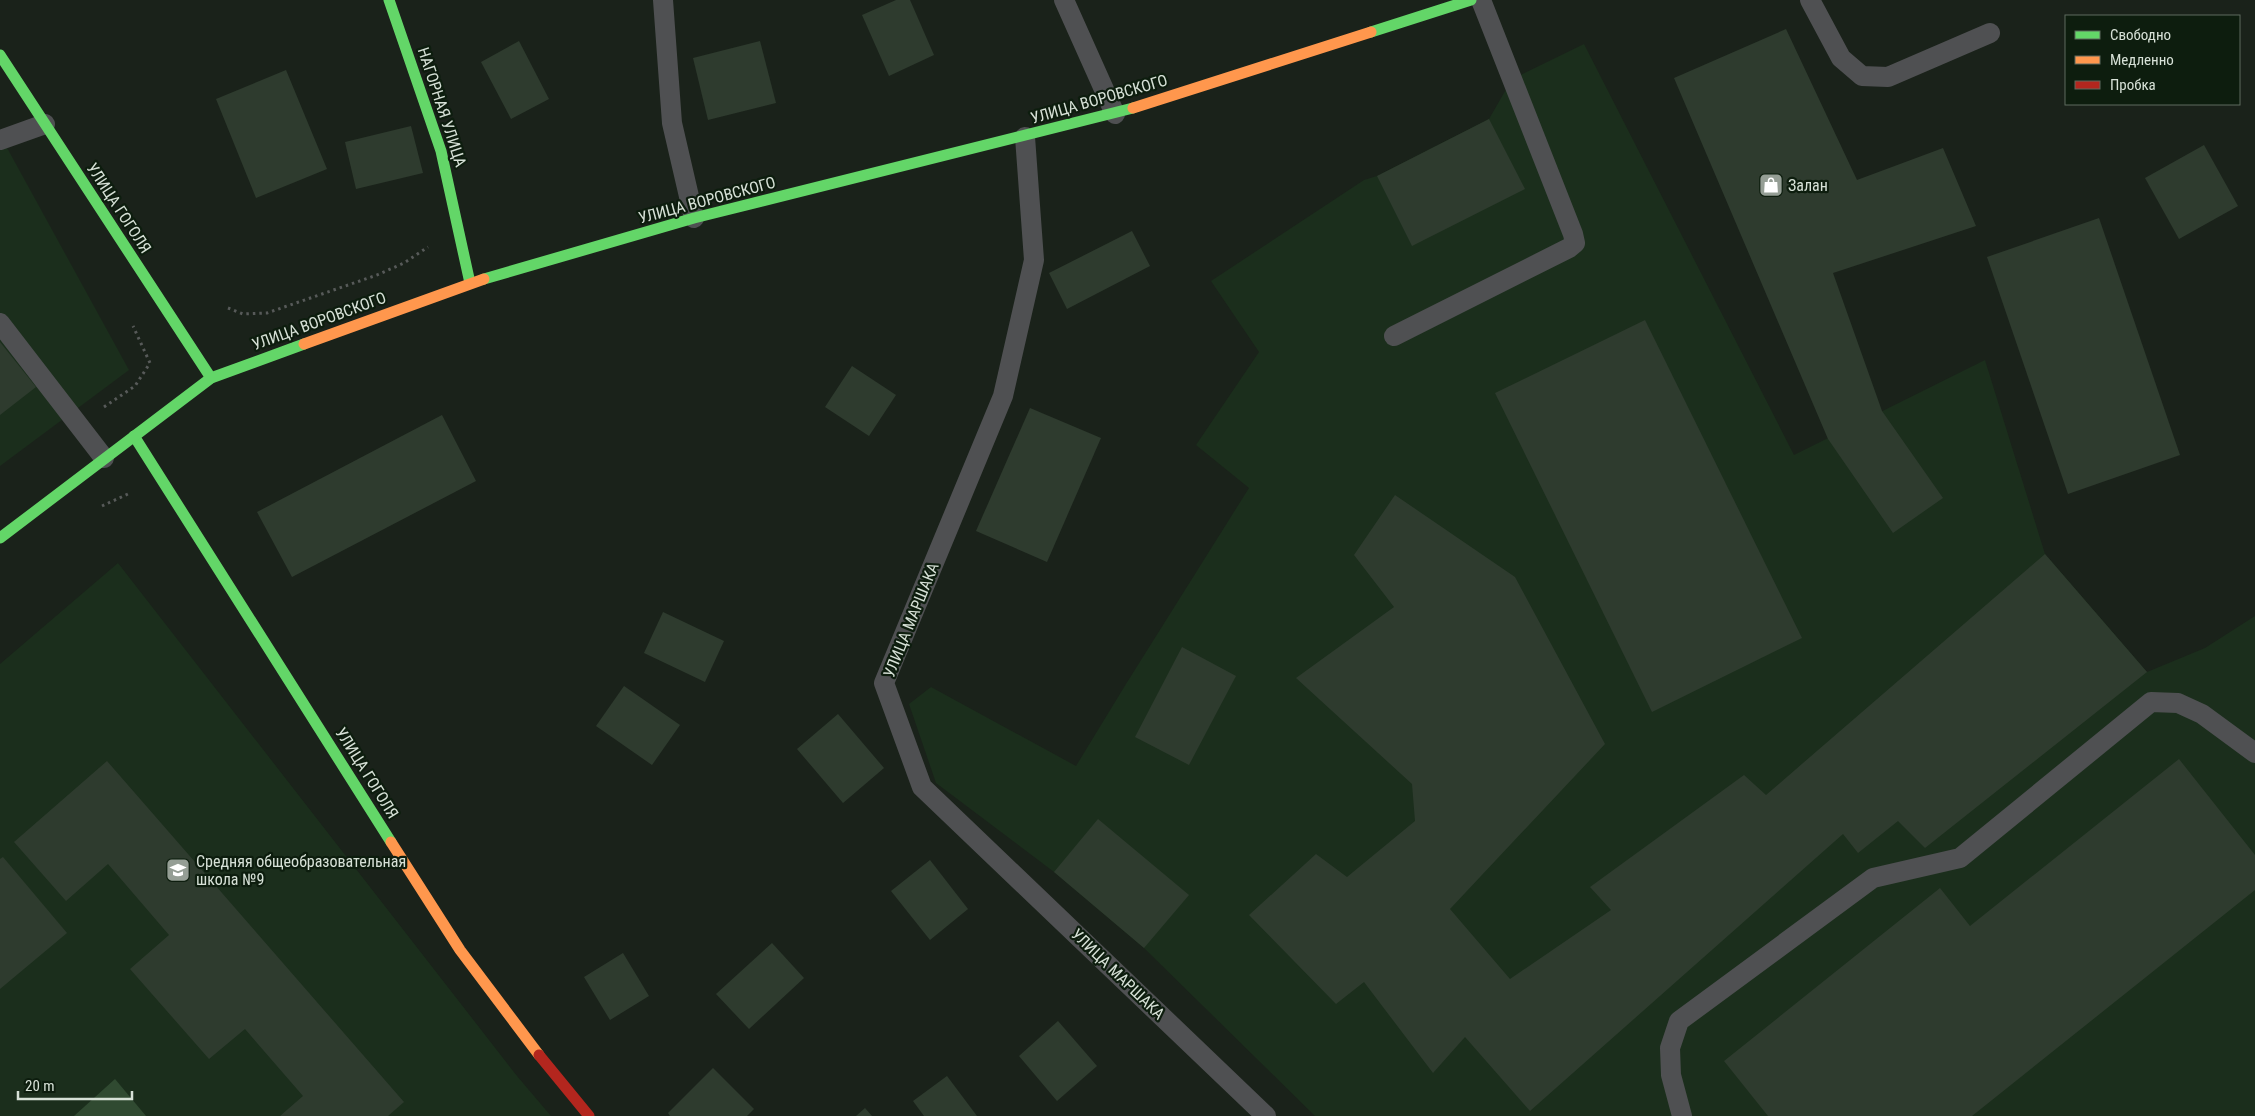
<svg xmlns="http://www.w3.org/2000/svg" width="2255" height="1116" font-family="'Roboto Condensed',sans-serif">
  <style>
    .built { fill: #1b2e1c }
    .green { fill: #304a31 }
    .building { fill: #2e3b2e }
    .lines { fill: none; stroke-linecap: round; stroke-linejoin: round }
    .path { stroke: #575a59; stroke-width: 3; stroke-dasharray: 2.5 4; stroke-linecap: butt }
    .lane { stroke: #4f5052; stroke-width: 20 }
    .fast { stroke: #63d668; stroke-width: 11 }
    .slow { stroke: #ff974d; stroke-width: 11 }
    .jam { stroke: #b3261e; stroke-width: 11 }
    .labels { text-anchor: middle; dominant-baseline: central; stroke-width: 4.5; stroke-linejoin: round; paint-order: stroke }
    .street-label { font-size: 16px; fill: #d7e1d7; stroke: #0d1d0e }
    .poi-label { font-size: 16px; fill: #d7e1d7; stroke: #0d1d0e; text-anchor: start }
  </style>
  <rect width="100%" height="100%" fill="#1a221a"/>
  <g class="built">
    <polygon points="1584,44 1794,455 1985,360 2045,554 2147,672 2205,648 2255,616 2255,1116 1315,1116 1144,948 1054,872 936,783 909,704 931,687 1076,766 1126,684 1249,488 1196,445 1259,352 1211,281 1364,180 1377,176 1489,119 1512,79"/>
    <polygon points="0,135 129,370 0,466"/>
    <polygon points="118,563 517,1076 551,1116 0,1116 0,664"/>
  </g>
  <polygon class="green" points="115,1079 146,1116 74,1116"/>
  <g class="building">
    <polygon points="896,0 910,0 934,55 889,76 862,15"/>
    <polygon points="1786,29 1857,180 1943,148 1976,226 1833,273 1882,411 1943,498 1893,533 1828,439 1674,78"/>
    <polygon points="519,41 549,99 511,119 481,62"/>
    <polygon points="760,41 776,103 708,120 693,58"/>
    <polygon points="286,70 327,169 256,198 216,99"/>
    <polygon points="1489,119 1525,189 1412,246 1377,176"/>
    <polygon points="411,126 423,173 356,189 345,142"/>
    <polygon points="2204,145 2238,206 2179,239 2145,178"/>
    <polygon points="2099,218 2180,455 2068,494 1987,257"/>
    <polygon points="1132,231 1150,266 1067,309 1049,273"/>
    <polygon points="1645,320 1802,638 1652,712 1495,393"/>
    <polygon points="0,342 36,387 0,415"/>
    <polygon points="852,366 896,395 869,436 825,407"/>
    <polygon points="1030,408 1101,438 1047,562 976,531"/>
    <polygon points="442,415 476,481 292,577 257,512"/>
    <polygon points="1395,495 1515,577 1605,744 1450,909 1510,979 1611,910 1590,887 1744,775 1766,795 2045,554 2147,672 1925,848 1898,821 1858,853 1843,834 1530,1111 1465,1037 1433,1073 1364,982 1336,1004 1249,915 1316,854 1347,877 1415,821 1412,784 1296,678 1394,607 1354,555"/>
    <polygon points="663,612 724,641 705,682 644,653"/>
    <polygon points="1182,647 1236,676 1189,765 1135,737"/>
    <polygon points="624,686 680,725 652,765 596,726"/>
    <polygon points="838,714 884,768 843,803 797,749"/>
    <polygon points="2179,759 2255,855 2255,890 1972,1116 1768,1116 1724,1061 1940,888 1970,926"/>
    <polygon points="107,761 404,1102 388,1116 280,1116 303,1096 245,1029 209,1059 130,969 169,935 108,864 66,901 14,842"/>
    <polygon points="1098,819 1189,895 1144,948 1054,872"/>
    <polygon points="3,857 67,933 0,989 0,859"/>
    <polygon points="930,860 968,909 930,940 891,891"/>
    <polygon points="772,943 804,978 749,1029 716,994"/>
    <polygon points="623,953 649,996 610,1020 584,977"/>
    <polygon points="1058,1021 1097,1066 1057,1101 1019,1056"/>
    <polygon points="713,1068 754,1109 747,1116 670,1116 668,1113"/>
    <polygon points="947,1076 977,1116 924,1116 913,1101"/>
    <polygon points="865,1108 872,1116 856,1116"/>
  </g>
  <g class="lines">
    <g class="path">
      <polyline points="228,308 243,314 267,313 377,275 404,263 428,247"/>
      <polyline points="104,407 135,386 150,363 133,326"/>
      <polyline points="102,506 130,493"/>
    </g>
    <g class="lane">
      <polyline points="663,0 672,123 694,218"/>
      <polyline points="1064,0 1115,114"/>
      <polyline points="1810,0 1841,58 1862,76 1888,77 1990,33"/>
      <polyline points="1025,137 1034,260 1003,396 884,683 922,787 1266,1116"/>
      <polyline points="0,140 45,124"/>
      <polyline points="0,323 104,458"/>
      <polyline points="1394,336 1569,248 1575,243 1573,234 1481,0"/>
      <polyline points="1682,1116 1671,1075 1670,1048 1679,1021 1873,878 1960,858 2151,702 2178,703 2202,714 2255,753"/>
    </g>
    <g class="fast">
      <polyline points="389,0 441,151 470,283"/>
      <polyline points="1371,32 1471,0"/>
      <polyline points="0,55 211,378"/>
      <polyline points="484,279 694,218 1133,108"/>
      <polyline points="134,436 391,842"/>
      <polyline points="0,538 211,378 304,344"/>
    </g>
    <g class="slow">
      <polyline points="1133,108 1371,32"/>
      <polyline points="304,344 484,279"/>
      <polyline points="391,842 460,950 539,1055"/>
    </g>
    <polyline class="jam" points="539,1055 589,1116"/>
  </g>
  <defs>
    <g id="shop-square" transform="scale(1.25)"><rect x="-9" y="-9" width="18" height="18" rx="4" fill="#959e95" stroke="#0d1d0e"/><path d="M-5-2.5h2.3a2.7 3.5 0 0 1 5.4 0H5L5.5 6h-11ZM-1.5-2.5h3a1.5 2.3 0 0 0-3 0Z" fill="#fff"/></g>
    <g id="school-square" transform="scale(1.25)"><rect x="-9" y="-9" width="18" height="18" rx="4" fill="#959e95" stroke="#0d1d0e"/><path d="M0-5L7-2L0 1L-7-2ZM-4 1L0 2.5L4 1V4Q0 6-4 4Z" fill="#fff"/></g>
  </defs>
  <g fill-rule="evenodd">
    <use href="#shop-square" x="1771" y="185"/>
    <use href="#school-square" x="178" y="870"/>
  </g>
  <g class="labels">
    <g class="street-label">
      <text transform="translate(1099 99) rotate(-16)">УЛИЦА ВОРОВСКОГО</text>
      <text transform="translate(442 107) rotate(72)">НАГОРНАЯ УЛИЦА</text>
      <text transform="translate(707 200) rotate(-15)">УЛИЦА ВОРОВСКОГО</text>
      <text transform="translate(119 208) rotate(57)">УЛИЦА ГОГОЛЯ</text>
      <text transform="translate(319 321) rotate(-20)">УЛИЦА ВОРОВСКОГО</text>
      <text transform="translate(911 620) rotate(-68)">УЛИЦА МАРШАКА</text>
      <text transform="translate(367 773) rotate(58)">УЛИЦА ГОГОЛЯ</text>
      <text transform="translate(1118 974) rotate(44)">УЛИЦА МАРШАКА</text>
    </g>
    <g class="poi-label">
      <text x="1788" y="185">Залан</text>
      <text x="196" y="861">Средняя общеобразовательная<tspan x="196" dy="18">школа №9</tspan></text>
    </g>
  </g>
  <rect x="2065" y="15" width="175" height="90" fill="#0d1d0e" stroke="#5e6b5e"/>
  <rect x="2075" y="31" width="25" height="8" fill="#63d668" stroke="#5e6b5e"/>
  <text x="2110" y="40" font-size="15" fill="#d7e1d7">Свободно</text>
  <rect x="2075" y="56" width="25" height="8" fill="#ff974d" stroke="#5e6b5e"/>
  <text x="2110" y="65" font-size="15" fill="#d7e1d7">Медленно</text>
  <rect x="2075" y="81" width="25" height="8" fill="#b3261e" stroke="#5e6b5e"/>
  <text x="2110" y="90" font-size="15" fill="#d7e1d7">Пробка</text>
  <path d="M18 1091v8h114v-8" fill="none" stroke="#d7e1d7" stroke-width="2.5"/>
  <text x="25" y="1091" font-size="15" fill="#d7e1d7" stroke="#0d1d0e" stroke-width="4" paint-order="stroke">20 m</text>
</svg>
